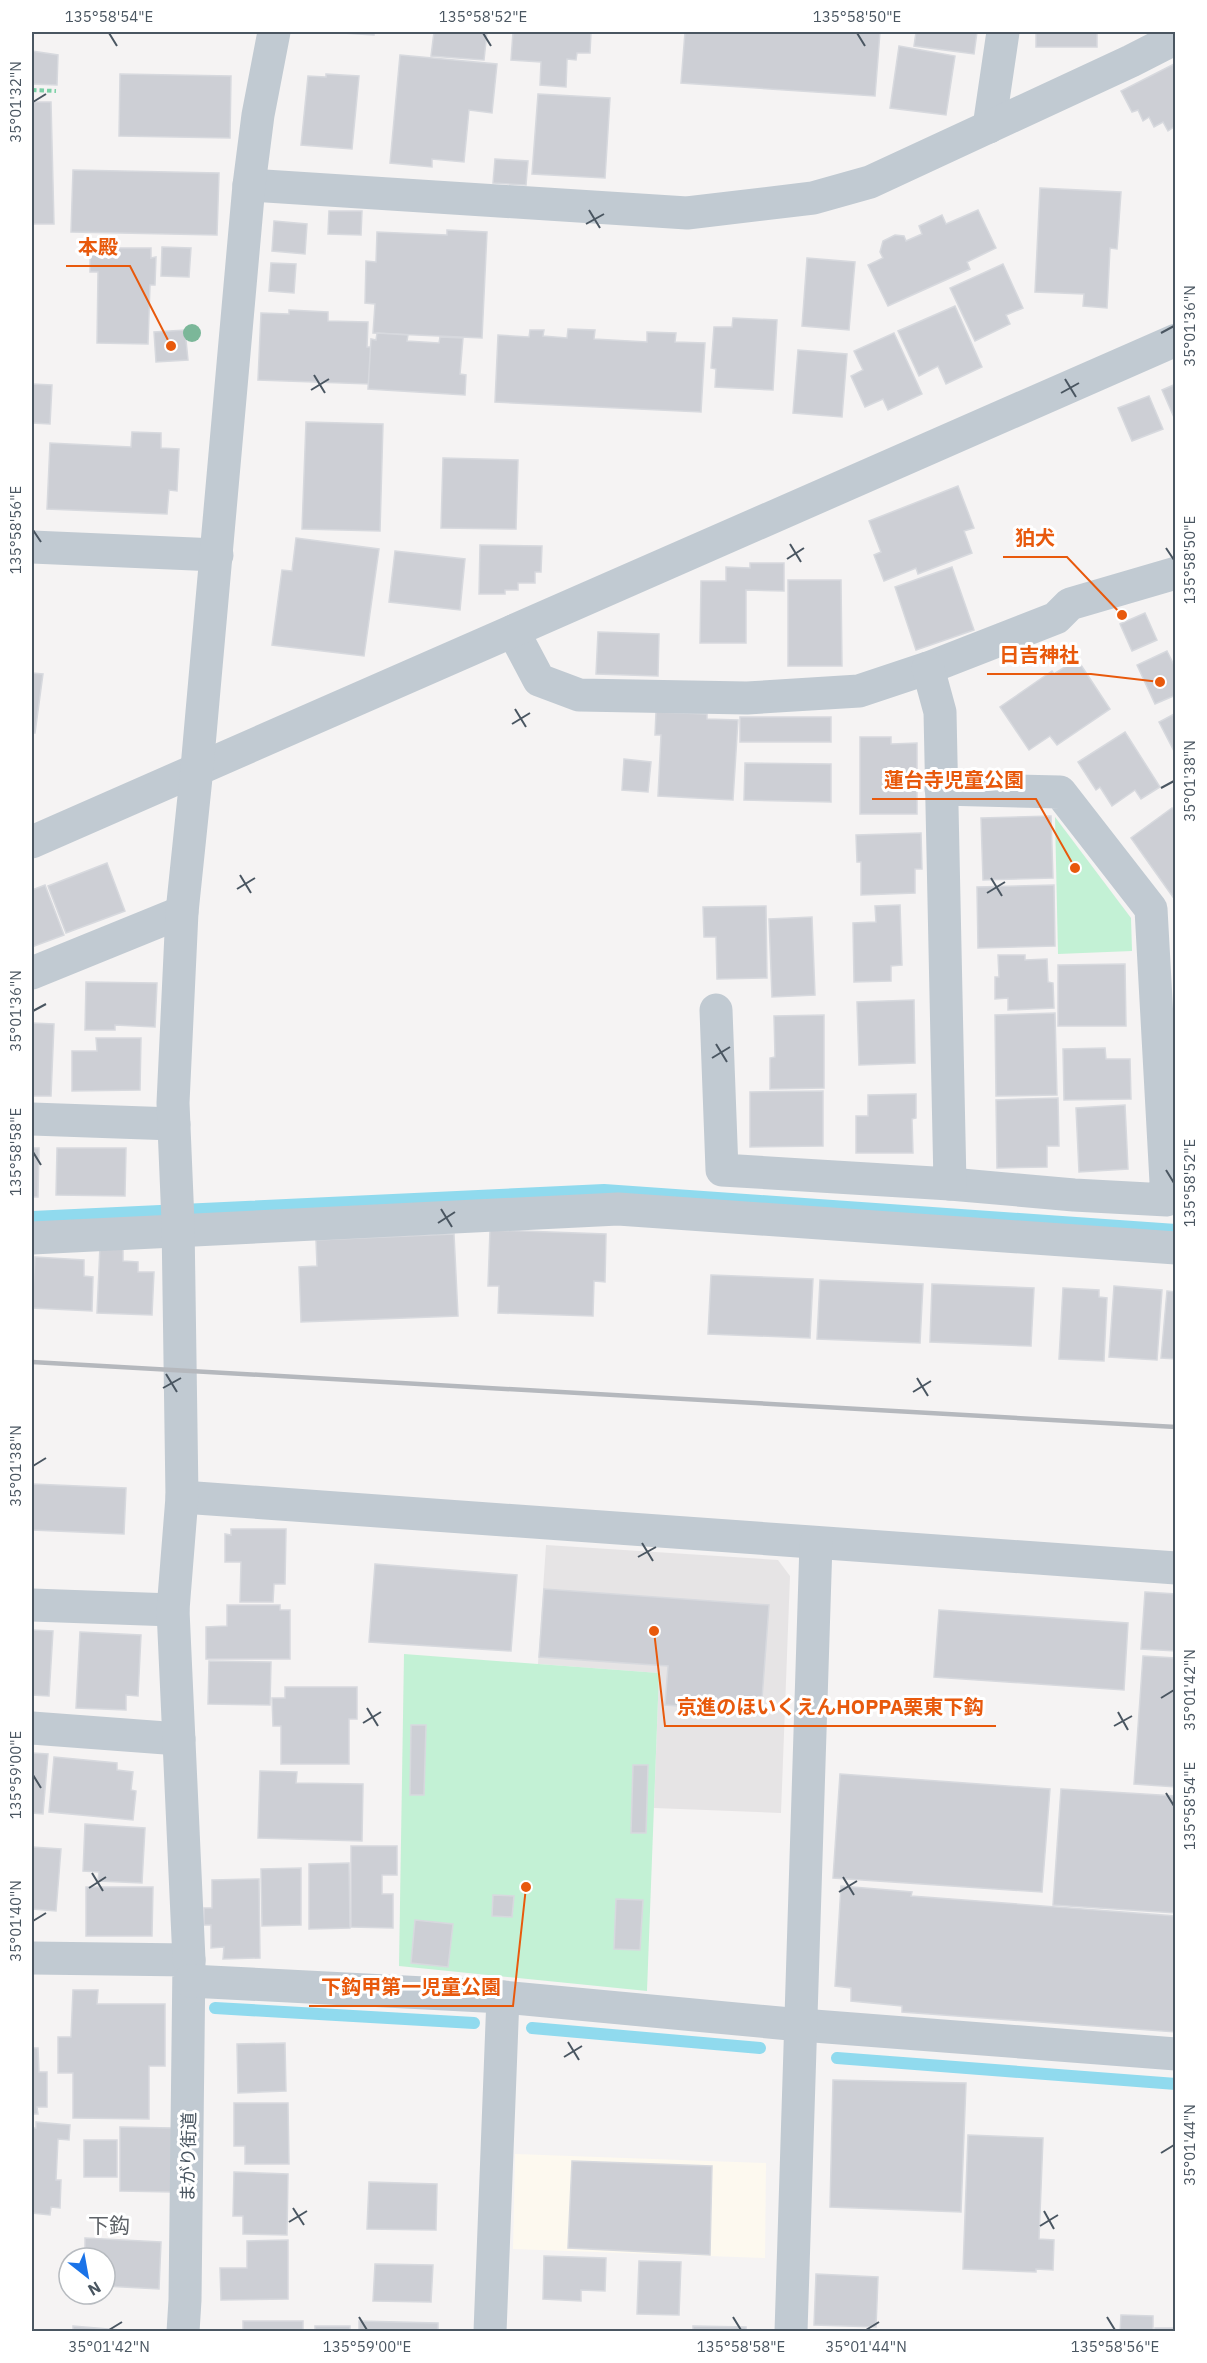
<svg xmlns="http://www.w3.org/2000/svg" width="1207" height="2363" font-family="'IBM Plex Sans','Noto Sans JP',sans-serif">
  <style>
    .commercial { fill: #fdf9ef }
    .education { fill: #e6e4e5 }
    .green { fill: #c3f1d5 }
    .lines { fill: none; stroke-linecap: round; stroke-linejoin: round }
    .stream { stroke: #90daee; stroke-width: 12 }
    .building { fill: #cdcfd5; stroke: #d7d9de; stroke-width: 1.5 }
    .path { stroke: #7ad0a6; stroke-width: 4; stroke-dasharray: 4.5 3; stroke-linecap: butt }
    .minor { stroke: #c1cad2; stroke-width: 33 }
    .rail { stroke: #b5b8bd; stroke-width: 4.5 }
    .tree { fill: #7bb799 }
    .ticks { fill: none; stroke: #4a5661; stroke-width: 2 }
    .labels { text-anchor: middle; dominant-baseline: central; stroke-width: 6; stroke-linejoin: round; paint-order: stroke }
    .street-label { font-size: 18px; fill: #4a5661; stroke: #fff }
    .quarter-label { font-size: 21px; fill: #5f6368; stroke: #fff }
    .leader { fill: none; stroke: #e8590c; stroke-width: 2 }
    .callout-dot { fill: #e8590c; stroke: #fff; stroke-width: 2 }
    .callout-label { font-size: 20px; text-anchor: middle; font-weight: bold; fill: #e8590c; stroke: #fff; stroke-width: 6; stroke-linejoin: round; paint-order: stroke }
    .neatline { fill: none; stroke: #4a5661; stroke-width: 2 }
    .ticks-label { font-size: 15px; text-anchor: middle; fill: #4a5661 }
  </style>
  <rect width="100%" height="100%" fill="#f5f3f3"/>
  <polygon class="commercial" points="515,2154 766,2163 765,2258 513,2249"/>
  <polygon class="education" points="546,1545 778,1560 790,1576 781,1813 654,1808 659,1673 538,1664"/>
  <g class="green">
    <polygon points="1055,817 1131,918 1132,951 1058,954"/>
    <polygon points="404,1654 659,1673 647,1991 399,1966"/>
  </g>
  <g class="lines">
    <g class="stream">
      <polyline points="32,1217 604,1190 1176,1230"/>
      <polyline points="215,2008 474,2023"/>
      <polyline points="532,2028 760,2048"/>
      <polyline points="837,2058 1176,2084"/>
    </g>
  </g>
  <g class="building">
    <polygon points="326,32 374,32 374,35"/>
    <polygon points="434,32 487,32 484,60 431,56"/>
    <polygon points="513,32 591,32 590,53 577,53 576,60 567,59 566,87 540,85 541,62 511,60"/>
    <polygon points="685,32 880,32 875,96 681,83"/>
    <polygon points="916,32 977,32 974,54 914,46"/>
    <rect x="1036" y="32" width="61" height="15"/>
    <polygon points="899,46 955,56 946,115 890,108"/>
    <polygon points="32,51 58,55 57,85 32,84"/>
    <polygon points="400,55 497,64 492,113 469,110 464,162 432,159 432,167 390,163"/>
    <polygon points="1176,63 1176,130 1174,127 1168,131 1163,122 1154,127 1149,117 1143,121 1138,110 1132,112 1121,91"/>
    <polygon points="120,74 231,76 230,138 119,136"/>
    <polygon points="326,74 359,76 352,149 301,145 308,76 326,77"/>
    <polygon points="538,94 610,98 605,178 532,174"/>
    <polygon points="32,102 51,102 54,224 32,224"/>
    <polygon points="495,159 528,161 526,185 493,183"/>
    <polygon points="73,170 219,173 217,235 71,232"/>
    <polygon points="1040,188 1121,192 1117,249 1110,248 1107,308 1083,306 1084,294 1035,292"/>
    <polygon points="978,210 996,248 967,262 970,269 888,306 868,265 883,258 880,252 883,241 895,235 904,236 906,241 922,234 919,226 942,215 946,224"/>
    <polygon points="329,211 362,211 361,235 328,234"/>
    <polygon points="274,221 307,224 305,254 272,251"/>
    <polygon points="447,230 487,232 482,338 373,333 375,304 365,303 366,261 376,262 377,232 447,235"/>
    <polygon points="162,247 191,248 189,277 161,276"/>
    <polygon points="90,248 151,248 151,258 156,257 155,285 150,285 148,344 97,343 98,272 90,272"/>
    <polygon points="807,258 855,262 849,330 802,326"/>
    <polygon points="271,263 296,264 294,293 269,291"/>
    <polygon points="1003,264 1023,308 1006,315 1010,324 975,341 950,288"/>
    <polygon points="955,306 982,367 946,384 938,366 919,376 898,331"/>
    <polygon points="289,310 328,312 328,321 368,322 367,347 371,347 370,384 258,380 261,313 289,314"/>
    <polygon points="733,318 777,320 773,390 715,387 716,369 711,368 714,327 732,327"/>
    <polygon points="568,329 595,330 594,339 647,342 647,332 676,333 675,342 705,343 701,412 495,402 498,335 529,337 530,330 544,330 543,336 567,338"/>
    <polygon points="185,330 188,360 156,362 154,332"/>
    <polygon points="377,333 408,335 407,341 439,343 440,337 463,338 460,374 466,375 465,395 368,389 371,339 376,340"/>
    <polygon points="894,333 922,394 888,410 883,399 865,407 851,376 863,370 854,351"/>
    <polygon points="798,350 847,354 842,417 793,413"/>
    <polygon points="32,384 52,385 50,424 32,423"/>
    <polygon points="1176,384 1176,422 1162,390"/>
    <polygon points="1149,396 1163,429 1132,441 1118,408"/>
    <polygon points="306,422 383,424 380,531 302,529"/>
    <polygon points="132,432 161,433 161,448 179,449 177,491 169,490 167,514 47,509 50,443 131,447"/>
    <polygon points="443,458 518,460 516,529 441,528"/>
    <polygon points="958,486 974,528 964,531 972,553 918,574 916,568 884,581 874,555 881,552 869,521"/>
    <polygon points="296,538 379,549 364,656 272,645 282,570 292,571"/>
    <polygon points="480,545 542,546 541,572 535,572 535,583 518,583 518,590 505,590 505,594 479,594"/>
    <polygon points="395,551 465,559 460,610 389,602"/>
    <polygon points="750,563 784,563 784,591 746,590 746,643 700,643 701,581 726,581 726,567 750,568"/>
    <polygon points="952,567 974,630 916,650 895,587"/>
    <polygon points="788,580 841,580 842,666 788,666"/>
    <polygon points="1145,613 1157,640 1132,651 1120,624"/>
    <polygon points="598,632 659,634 658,676 596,674"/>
    <polygon points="1167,651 1176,669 1176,695 1155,704 1137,665"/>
    <polygon points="1077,659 1110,709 1057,745 1050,736 1029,750 1000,707 1052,671 1054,674"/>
    <polygon points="32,673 43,674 35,733 32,733"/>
    <polygon points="656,712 707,714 707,719 738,720 733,800 658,796 661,735 655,735"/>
    <polygon points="1176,713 1176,755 1159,722"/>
    <rect x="740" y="717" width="91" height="25"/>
    <polygon points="1125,732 1160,787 1141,799 1135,790 1112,806 1100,787 1096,790 1078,762"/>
    <polygon points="860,737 891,737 891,744 917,743 917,814 860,814"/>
    <polygon points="624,759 651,762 648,792 622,790"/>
    <polygon points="745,763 831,764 831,802 744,800"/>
    <polygon points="1172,808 1176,812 1176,896 1173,897 1131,838"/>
    <polygon points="1051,816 1053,878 983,880 981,818"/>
    <polygon points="921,833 922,869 915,869 915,893 861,895 861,862 857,862 856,835"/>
    <polygon points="107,863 125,911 66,933 48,886"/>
    <polygon points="45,885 64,935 32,947 32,890"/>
    <polygon points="1054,885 1055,946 978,948 977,887"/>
    <polygon points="900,905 902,965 891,966 891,981 854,982 853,923 876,922 875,906"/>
    <polygon points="766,906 767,978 717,979 716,937 704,937 703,907"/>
    <polygon points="812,917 815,995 772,997 769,919"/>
    <polygon points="998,955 1025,955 1025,960 1047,959 1048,982 1053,983 1054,1008 1008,1010 1008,998 995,999 995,977 999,977"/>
    <polygon points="1125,964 1126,1026 1058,1026 1058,965"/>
    <polygon points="86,982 157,983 155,1027 115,1025 115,1030 85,1030"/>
    <polygon points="914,1000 915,1063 859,1065 857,1002"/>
    <polygon points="1055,1013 1057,1095 996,1096 995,1015"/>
    <polygon points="824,1015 824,1088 770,1089 770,1058 775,1057 774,1016"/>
    <polygon points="32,1023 54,1024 51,1096 32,1096"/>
    <polygon points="96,1038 141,1038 140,1090 72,1091 72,1051 97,1051"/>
    <polygon points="1105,1048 1106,1059 1130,1059 1131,1099 1064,1100 1063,1049"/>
    <polygon points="823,1091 823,1146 750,1147 750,1092"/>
    <polygon points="916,1094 916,1118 912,1119 913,1153 856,1153 856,1116 868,1116 868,1095"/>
    <polygon points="1058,1098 1059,1146 1047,1146 1047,1167 997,1168 996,1100"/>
    <polygon points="1125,1105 1128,1169 1079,1172 1076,1108"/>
    <polygon points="32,1148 39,1148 38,1197 32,1197"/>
    <polygon points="57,1148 126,1148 125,1196 56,1195"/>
    <polygon points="490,1230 606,1234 605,1282 594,1281 593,1316 498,1313 499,1286 488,1286"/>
    <polygon points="454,1234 458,1316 301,1322 299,1267 317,1266 316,1240"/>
    <polygon points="100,1246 123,1247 123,1261 138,1262 138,1272 154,1272 152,1315 97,1313"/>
    <polygon points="35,1257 84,1260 84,1276 93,1277 92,1311 32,1308"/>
    <polygon points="711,1275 813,1279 810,1338 708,1334"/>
    <polygon points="820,1280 923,1284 920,1343 817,1339"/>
    <polygon points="932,1284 1034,1288 1031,1346 930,1342"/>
    <polygon points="1114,1286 1162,1290 1157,1360 1109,1357"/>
    <polygon points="1063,1288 1099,1290 1099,1297 1107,1298 1104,1361 1059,1359"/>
    <polygon points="1167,1291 1176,1292 1176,1359 1161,1358"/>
    <polygon points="32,1484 126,1488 124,1534 32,1530"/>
    <polygon points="231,1529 286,1529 285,1584 274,1584 273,1602 240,1602 241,1562 225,1562 225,1534 231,1535"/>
    <polygon points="375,1564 517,1575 511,1651 369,1642"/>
    <polygon points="544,1589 769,1605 761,1712 665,1705 668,1666 539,1657"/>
    <polygon points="1145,1592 1176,1594 1176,1651 1141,1649"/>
    <polygon points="227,1605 280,1605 280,1610 290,1610 290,1659 206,1659 206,1627 227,1626"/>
    <polygon points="939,1610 1128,1623 1124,1690 934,1677"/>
    <polygon points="32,1630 53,1631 49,1696 32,1695"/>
    <polygon points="80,1632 141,1635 138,1696 126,1695 126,1710 76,1708"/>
    <polygon points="1143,1656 1176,1658 1176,1787 1134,1784"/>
    <polygon points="209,1661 271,1662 270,1705 208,1704"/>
    <polygon points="285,1687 357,1687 357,1719 349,1719 349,1764 281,1764 281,1726 273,1726 272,1698 285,1698"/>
    <polygon points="411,1725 426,1725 424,1795 410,1795"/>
    <polygon points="32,1753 48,1754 43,1814 32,1813"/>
    <polygon points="54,1757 117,1763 117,1770 133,1772 131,1790 136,1791 133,1820 49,1812"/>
    <polygon points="633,1765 648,1765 646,1833 631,1833"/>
    <polygon points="260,1771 297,1772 296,1783 363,1784 362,1841 258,1838"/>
    <polygon points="840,1774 1050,1789 1042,1892 833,1878"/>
    <polygon points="1061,1789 1176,1796 1176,1913 1053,1905"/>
    <polygon points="85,1824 145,1828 142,1883 98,1881 99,1872 83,1871"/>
    <polygon points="351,1846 397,1846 397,1875 382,1875 382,1894 393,1894 393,1928 351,1927"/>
    <polygon points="32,1847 61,1849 56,1911 32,1909"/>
    <polygon points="349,1863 350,1928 309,1929 309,1864"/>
    <polygon points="301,1868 301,1925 262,1926 261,1869"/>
    <polygon points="259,1879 260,1958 223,1959 224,1947 211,1948 211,1925 204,1925 204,1908 212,1908 212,1880"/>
    <polygon points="841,1886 912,1892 911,1896 1176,1916 1176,2032 902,2012 902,2006 851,2001 851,1988 835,1986"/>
    <polygon points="86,1887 153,1887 152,1936 86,1936"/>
    <polygon points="493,1895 514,1896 512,1917 492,1916"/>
    <polygon points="616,1899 643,1900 640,1950 614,1949"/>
    <polygon points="415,1920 453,1924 448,1967 411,1963"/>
    <polygon points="73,1990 98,1990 97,2004 165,2004 165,2066 149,2066 149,2119 73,2118 73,2073 58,2073 58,2037 71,2037"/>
    <polygon points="285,2043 286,2091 238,2093 237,2044"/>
    <polygon points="32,2048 38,2048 39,2072 47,2072 47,2107 37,2107 38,2114 32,2114"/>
    <polygon points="833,2080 966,2083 961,2212 830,2207"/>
    <polygon points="234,2103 288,2103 289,2164 245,2164 245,2146 234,2146"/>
    <polygon points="36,2122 70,2125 69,2140 58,2139 56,2180 61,2180 60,2208 51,2207 50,2215 32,2213 32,2128 36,2128"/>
    <polygon points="120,2127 173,2128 172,2192 120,2191"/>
    <polygon points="968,2135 1043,2138 1039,2239 1054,2240 1053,2270 1036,2269 1036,2272 963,2269"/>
    <rect x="84" y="2140" width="33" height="37"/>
    <polygon points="572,2161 712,2166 710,2255 568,2248"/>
    <polygon points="234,2172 288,2174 287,2235 243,2234 243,2216 233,2216"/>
    <polygon points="369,2182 437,2184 436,2230 367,2229"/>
    <polygon points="85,2238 161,2242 159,2289 105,2286 105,2258 85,2258"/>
    <polygon points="288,2240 288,2299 221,2300 220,2268 247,2268 247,2241"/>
    <polygon points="544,2256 606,2258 605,2291 581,2290 581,2301 543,2299"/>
    <polygon points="639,2261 681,2262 679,2315 637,2314"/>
    <polygon points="375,2264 433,2265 431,2302 373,2301"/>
    <polygon points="816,2274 878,2277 876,2327 814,2325"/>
    <polygon points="1121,2315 1153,2316 1153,2332 1120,2332"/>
    <rect x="243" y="2321" width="60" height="11"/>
    <polygon points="359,2321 438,2323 438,2332 359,2332"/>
    <polygon points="73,2326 144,2332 73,2332"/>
    <rect x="315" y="2326" width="35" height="6"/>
    <polygon points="693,2326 746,2327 746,2332 693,2332"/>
    <rect x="1155" y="2328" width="21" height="4"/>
  </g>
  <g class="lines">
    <polyline class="path" points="32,90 56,91"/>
    <g class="minor">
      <polyline points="989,127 1003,32"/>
      <polyline points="249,185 687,213 813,198 870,182 1131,61 1176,38"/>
      <polyline points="32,547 217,555"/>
      <polyline points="513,631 539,680 579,695 747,698 859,691 928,668 1056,618 1070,604 1176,573"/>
      <polyline points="941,789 1060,792 1151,909 1167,1200 1074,1195 950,1184"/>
      <polyline points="32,842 1176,340"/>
      <polyline points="32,973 182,912"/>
      <polyline points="716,1010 722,1170 950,1184 940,712 928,668"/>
      <polyline points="32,1119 174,1124"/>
      <polyline points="32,1238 618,1209 1176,1248"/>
      <polyline points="182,1497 1176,1568"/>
      <polyline points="32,1605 173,1610"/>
      <polyline points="32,1728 179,1739"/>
      <polyline points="32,1958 189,1960 185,2300 183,2332"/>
      <polyline points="189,1960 173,1610 182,1497 178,1222 173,1103 182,912 197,768 249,185 258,115 274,32"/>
      <polyline points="190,1981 503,1997 801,2025 1176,2054"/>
      <polyline points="490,2332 503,1997"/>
      <polyline points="791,2332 816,1543"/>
    </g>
    <polyline class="rail" points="32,1362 1176,1427"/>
  </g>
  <circle class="tree" cx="192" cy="333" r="9"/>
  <path class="ticks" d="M109,33L117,46M483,33L491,46M857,33L865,46M33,102L46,94M589,210L600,228M586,224L604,214M1161,333L1174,326M314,375L325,393M1065,379L1076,397M311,390L329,379M1061,393L1079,383M33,530L41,542M790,544L801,562M1166,548L1174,560M787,559L804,548M515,709L526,727M512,724L530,713M1161,788L1174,781M240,875L251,893M991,878L1002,896M237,889L255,878M987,893L1005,882M33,1011L46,1004M716,1044L727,1062M712,1058L730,1047M33,1152L41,1165M1166,1170L1174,1183M441,1209L452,1227M438,1223L455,1212M166,1374L177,1392M917,1378L928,1396M163,1388L181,1378M913,1392L931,1381M33,1466L46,1458M642,1543L653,1561M638,1557L656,1547M1161,1698L1174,1690M367,1708L378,1726M1118,1712L1128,1730M363,1723L381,1712M1114,1726L1132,1716M33,1775L41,1788M1166,1793L1174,1806M92,1873L103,1891M843,1877L854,1895M89,1888L106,1877M839,1892L857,1881M33,1921L46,1913M568,2042L579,2060M564,2057L582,2046M1161,2153L1174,2145M293,2208L304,2225M1044,2211L1054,2229M289,2222L307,2211M1040,2226L1058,2215M359,2317L367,2330M733,2317L741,2330M1107,2317L1115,2330M109,2330L122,2322M866,2330L879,2322"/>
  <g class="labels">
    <g class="street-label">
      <text transform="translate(188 2157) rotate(-89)">まがり街道</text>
    </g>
    <g class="quarter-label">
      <text x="109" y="2225">下鈎</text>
    </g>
  </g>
  <path class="leader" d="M171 346L130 266H66M1122 615L1067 557H1003M1160 682L1091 674H987M1075 868L1036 799H872M654 1631L665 1726H996M526 1887L513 2006H309"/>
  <g class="callout-dot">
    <circle cx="171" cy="346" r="6"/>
    <circle cx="1122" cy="615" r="6"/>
    <circle cx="1160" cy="682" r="6"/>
    <circle cx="1075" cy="868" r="6"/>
    <circle cx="654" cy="1631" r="6"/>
    <circle cx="526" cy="1887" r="6"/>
  </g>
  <g class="callout-label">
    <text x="98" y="254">本殿</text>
    <text x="1035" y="545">狛犬</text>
    <text x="1039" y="662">日吉神社</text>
    <text x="954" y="787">蓮台寺児童公園</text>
    <text x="830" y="1714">京進のほいくえんHOPPA栗東下鈎</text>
    <text x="411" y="1994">下鈎甲第一児童公園</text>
  </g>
  <rect width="1207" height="2363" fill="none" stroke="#ffffff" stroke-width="66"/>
  <g transform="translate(87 2276) rotate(149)"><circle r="28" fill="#ffffff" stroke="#b7bbc0" stroke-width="1.5"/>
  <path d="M0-4.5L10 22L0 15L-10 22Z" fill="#1a73e8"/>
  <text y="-9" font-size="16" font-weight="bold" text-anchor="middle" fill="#4a5661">N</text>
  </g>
  <rect x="33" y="33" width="1141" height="2297" class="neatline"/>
  <g class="ticks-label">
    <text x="109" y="22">135°58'54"E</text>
    <text x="483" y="22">135°58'52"E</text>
    <text x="857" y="22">135°58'50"E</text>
    <text transform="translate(16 102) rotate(-90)" y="5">35°01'32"N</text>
    <text transform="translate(1190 326) rotate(-90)" y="5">35°01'36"N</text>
    <text transform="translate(16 530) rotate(-90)" y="5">135°58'56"E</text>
    <text transform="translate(1190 560) rotate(-90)" y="5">135°58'50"E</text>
    <text transform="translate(1190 781) rotate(-90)" y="5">35°01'38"N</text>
    <text transform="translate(16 1011) rotate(-90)" y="5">35°01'36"N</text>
    <text transform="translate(16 1152) rotate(-90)" y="5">135°58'58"E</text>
    <text transform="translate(1190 1183) rotate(-90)" y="5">135°58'52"E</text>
    <text transform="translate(16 1466) rotate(-90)" y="5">35°01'38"N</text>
    <text transform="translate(1190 1690) rotate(-90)" y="5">35°01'42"N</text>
    <text transform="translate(16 1775) rotate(-90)" y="5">135°59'00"E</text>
    <text transform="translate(1190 1806) rotate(-90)" y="5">135°58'54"E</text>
    <text transform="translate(16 1921) rotate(-90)" y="5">35°01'40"N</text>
    <text transform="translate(1190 2145) rotate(-90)" y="5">35°01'44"N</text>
    <text x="109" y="2352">35°01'42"N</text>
    <text x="367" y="2352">135°59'00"E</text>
    <text x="741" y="2352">135°58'58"E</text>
    <text x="866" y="2352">35°01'44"N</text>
    <text x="1115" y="2352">135°58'56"E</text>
  </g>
</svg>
